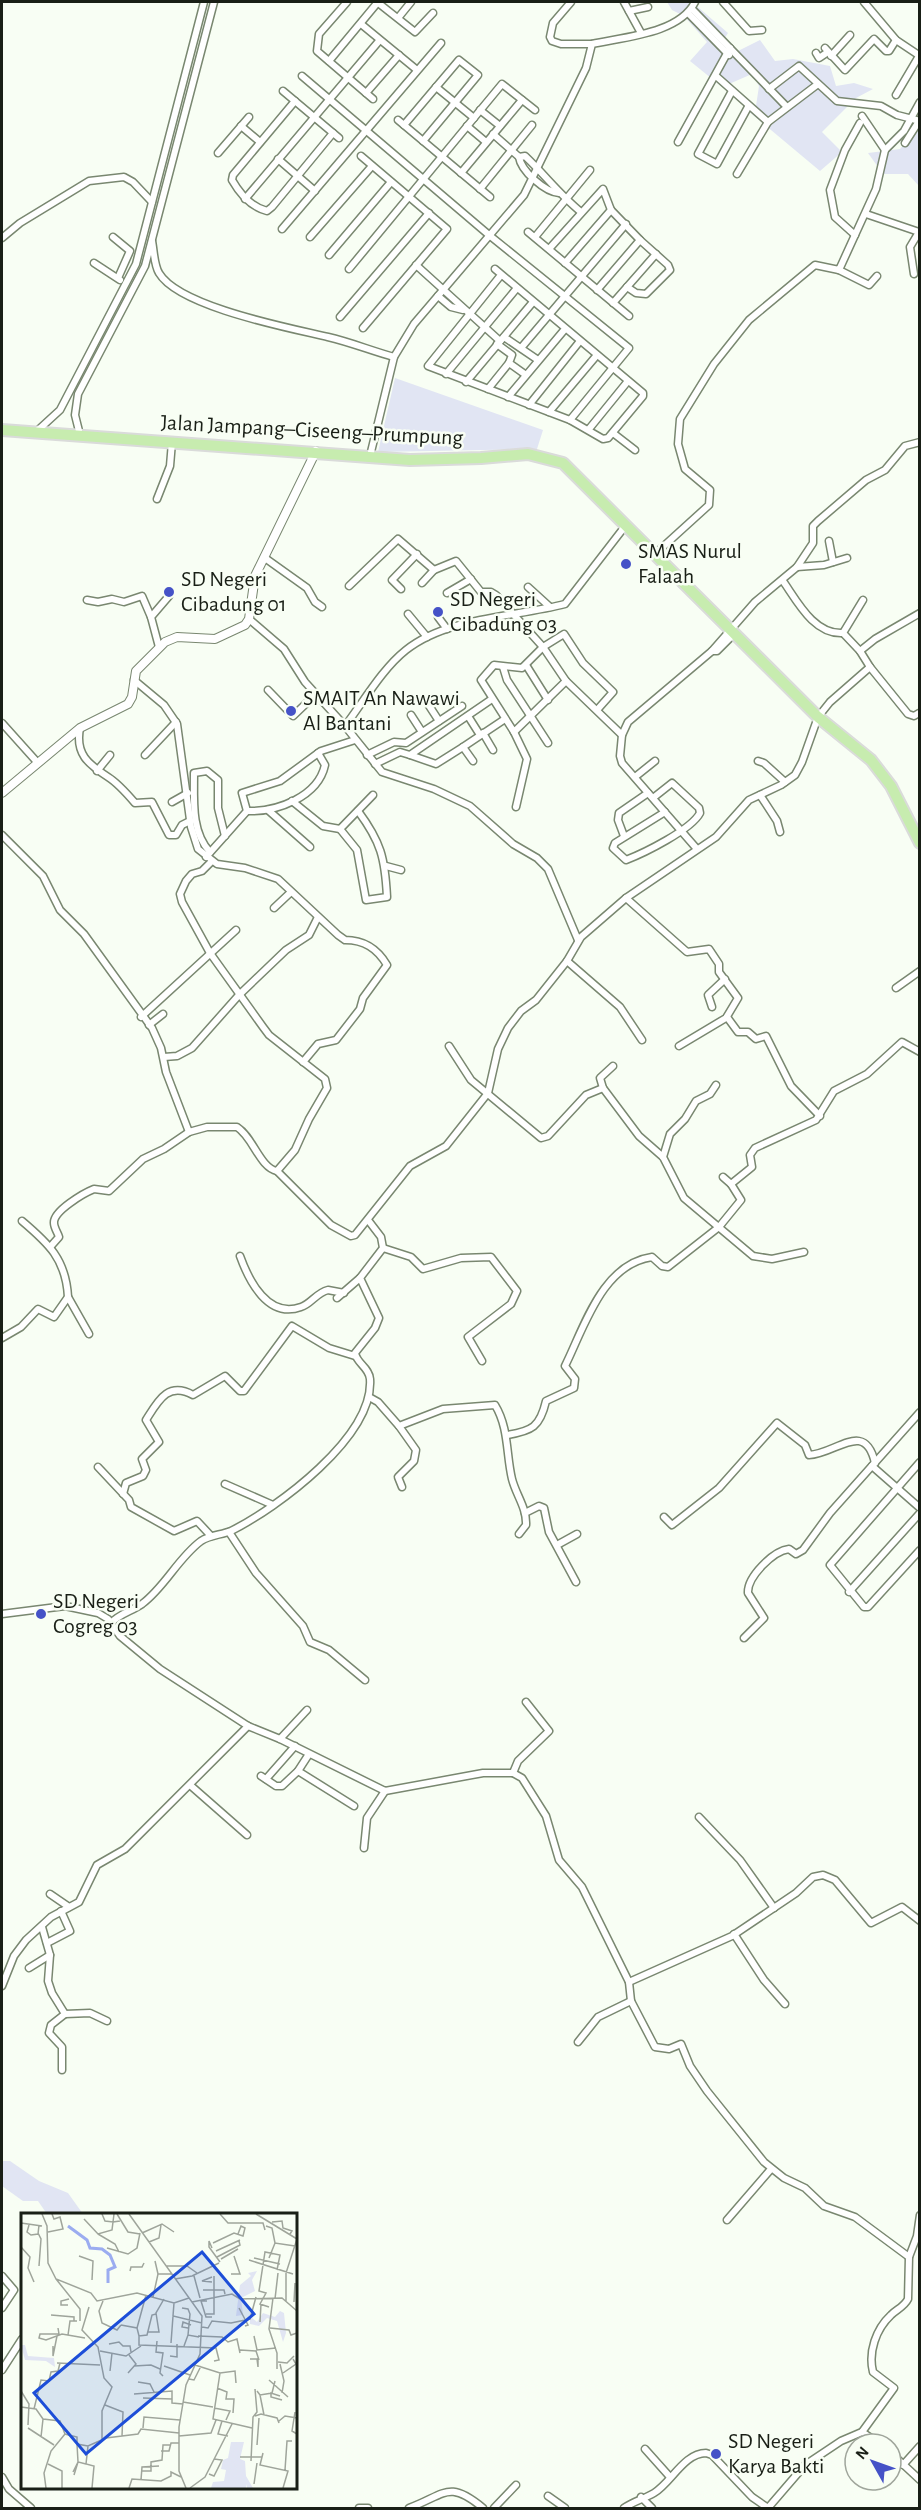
<svg xmlns="http://www.w3.org/2000/svg" width="921" height="2510" font-family="'Alegreya Sans',sans-serif">
  <style>
    .green { fill: #e1e5f3 }
    .lines { fill: none; stroke-linecap: round; stroke-linejoin: round }
    .minor-casing { stroke: #798770; stroke-width: 9 }
    .tertiary-casing { stroke: #798770; stroke-width: 10 }
    .primary-casing { stroke: #dadbda; stroke-width: 14 }
    .minor { stroke: #fff; stroke-width: 6 }
    .tertiary { stroke: #fff; stroke-width: 8 }
    .primary { stroke: #c7ecaf; stroke-width: 10 }
    .poi-dot { fill: #4552c7; stroke: #f8fef4; stroke-width: 2 }
    .labels { text-anchor: middle; dominant-baseline: central; stroke-width: 5; stroke-linejoin: round; paint-order: stroke }
    .street-label { font-size: 22px; fill: #191f16; stroke: #f8fef4 }
    .poi-label { font-size: 22px; fill: #191f16; stroke: #f8fef4; text-anchor: start }
    .inset-river { fill: none; stroke: #9bacf0; stroke-width: 3 }
    .inset-road { fill: none; stroke: #9fa59b; stroke-width: 1.5 }
    .view { fill: #1d4ed8; fill-opacity: 0.15; stroke: #1d4ed8; stroke-width: 3 }
    .inset-edge { fill: none; stroke: #191f16; stroke-width: 3 }
  </style>
  <rect width="100%" height="100%" fill="#f8fef4"/>
  <g class="green">
    <polygon points="667,2 692,2 728,33 719,47 726,57 760,40 775,61 793,59 830,66 836,86 854,83 873,89 856,98 822,132 842,152 820,171 747,110 756,106 759,86 752,74 722,87 690,61 707,42 684,16 672,10"/>
    <polygon points="919,127 919,186 908,174 883,174 868,153 900,149"/>
    <polygon points="395,378 543,430 537,449 378,452"/>
    <polygon points="2,2161 10,2161 39,2181 68,2193 83,2214 47,2214 38,2201 23,2201 2,2186"/>
  </g>
  <g class="lines">
    <g class="minor-casing">
      <g id="minor">
        <polyline points="347,2 319,34 317,51 373,99"/>
        <polyline points="377,2 415,32 433,13"/>
        <polyline points="571,2 553,23 550,37 552,41 561,44 592,44"/>
        <polyline points="624,2 641,33"/>
        <polyline points="723,2 749,31 762,30"/>
        <polyline points="864,2 896,40 920,56"/>
        <polyline points="692,9 787,107"/>
        <polyline points="629,11 648,7"/>
        <polyline points="688,13 729,55"/>
        <polyline points="398,18 411,2"/>
        <polyline points="361,24 417,70"/>
        <polyline points="825,48 845,70 874,39 886,51 889,51 896,40"/>
        <polyline points="816,53 819,58 828,52"/>
        <polyline points="831,56 850,35"/>
        <polyline points="329,61 378,2"/>
        <polyline points="302,76 489,235 629,348 570,420"/>
        <polyline points="716,76 768,122 737,174"/>
        <polyline points="436,87 474,118"/>
        <polyline points="769,89 799,66 837,101 881,106 897,115 920,121"/>
        <polyline points="283,91 339,138"/>
        <polyline points="732,91 698,154 717,164 748,107"/>
        <polyline points="366,93 399,55"/>
        <polyline points="896,95 919,56"/>
        <path d="M295,101L233,175L232,180C240,194 251,207 267,211L272,207L333,133"/>
        <polyline points="480,110 500,126"/>
        <polyline points="862,116 885,150"/>
        <polyline points="398,120 490,197"/>
        <polyline points="768,122 818,84"/>
        <polyline points="404,125 459,60 478,75 423,141"/>
        <polyline points="241,126 260,142"/>
        <polyline points="467,126 486,142"/>
        <path d="M493,134L519,157L525,156C545,175 560,195 581,212"/>
        <polyline points="678,142 730,48"/>
        <polyline points="905,143 919,121"/>
        <polyline points="218,153 249,117"/>
        <polyline points="361,156 447,229 363,328"/>
        <path d="M519,157C521,171 545,192 559,193"/>
        <polyline points="278,159 315,191"/>
        <polyline points="461,173 522,100"/>
        <polyline points="480,189 532,125"/>
        <polyline points="245,199 379,41"/>
        <polyline points="866,214 919,232 910,247 914,274"/>
        <polyline points="282,229 441,43"/>
        <polyline points="528,232 629,316"/>
        <polyline points="855,235 835,217 830,190 845,150 860,123"/>
        <polyline points="113,237 130,251 118,278"/>
        <polyline points="310,237 372,166"/>
        <polyline points="535,237 590,170"/>
        <polyline points="2,238 20,223 89,181 124,177 133,182 152,202"/>
        <path d="M152,241C154,251 154,265 159,273C179,307 290,328 328,337C350,342 372,351 394,357"/>
        <polyline points="549,249 603,189 611,210 565,263"/>
        <polyline points="329,255 391,182"/>
        <polyline points="94,263 120,280"/>
        <polyline points="416,265 500,341"/>
        <polyline points="349,269 502,84 535,110"/>
        <polyline points="495,269 643,393 643,396 608,438 603,439 570,420 428,366 501,275"/>
        <polyline points="839,270 869,285 877,276"/>
        <polyline points="627,287 636,293 646,294 670,270 668,265 640,240"/>
        <polyline points="597,290 640,240 611,210"/>
        <polyline points="438,296 451,307 463,310"/>
        <polyline points="613,303 656,254"/>
        <polyline points="340,317 429,213"/>
        <polyline points="504,337 538,360"/>
        <polyline points="497,344 512,355 509,363 526,375"/>
        <polyline points="521,348 626,224"/>
        <polyline points="446,374 517,288"/>
        <polyline points="466,382 533,302"/>
        <polyline points="488,389 509,363"/>
        <polyline points="508,397 565,329"/>
        <polyline points="529,405 580,341"/>
        <polyline points="549,412 597,355"/>
        <polyline points="589,429 628,381"/>
        <polyline points="36,432 60,410 136,264 204,2"/>
        <polyline points="613,433 635,450"/>
        <polyline points="80,435 75,415 78,394 145,266 214,2"/>
        <path d="M370,456L394,357L414,324L524,195L586,68L592,44C623,37 679,34 695,2"/>
        <polyline points="157,499 170,466 172,442"/>
        <polyline points="829,541 833,562"/>
        <polyline points="655,554 709,505 710,490 685,469 678,444 680,419 714,364 749,320 815,265 839,270 876,189 885,150 904,131 920,102"/>
        <polyline points="265,558 307,588 315,602 322,607"/>
        <polyline points="797,567 824,565 847,558"/>
        <path d="M783,581C797,601 814,635 843,633"/>
        <polyline points="422,583 434,570"/>
        <polyline points="349,586 398,539 434,570 456,561 481,592 491,592 496,595 543,647 566,681 622,735"/>
        <polyline points="528,587 550,607"/>
        <polyline points="401,589 392,580 417,554"/>
        <polyline points="447,593 471,579"/>
        <polyline points="87,600 98,602 112,599 124,602 142,596 151,617"/>
        <polyline points="408,614 427,637"/>
        <polyline points="438,617 447,629"/>
        <path d="M249,619L284,649L305,682L345,726C364,701 382,669 406,650C447,617 516,617 565,604L626,525"/>
        <polyline points="159,647 151,617 169,596"/>
        <polyline points="712,651 755,602 797,567 813,543 813,526 818,521 866,480 885,470 905,446 920,442"/>
        <polyline points="860,651 843,633 863,600"/>
        <polyline points="526,665 548,700"/>
        <polyline points="503,667 507,680 548,743"/>
        <polyline points="870,667 908,714 914,716 919,713"/>
        <path d="M134,680L164,705L177,724L191,827L198,849L217,864L245,868L278,879L338,935L345,940C364,940 377,948 387,965L363,998L360,1009L336,1040L318,1044L303,1062"/>
        <polyline points="566,681 514,732 481,680 494,665 522,668 543,647 564,634 583,663 613,692 597,710"/>
        <polyline points="268,690 293,716 316,694"/>
        <polyline points="426,701 439,721"/>
        <polyline points="411,715 422,732"/>
        <polyline points="468,716 480,735"/>
        <polyline points="2,723 37,762"/>
        <polyline points="345,726 382,772 434,789 470,806 513,844 537,858 548,869 578,940"/>
        <path d="M80,728C75,754 88,764 108,777C116,782 129,796 135,803L152,802L169,835H176L182,825L190,821"/>
        <polyline points="514,732 527,759 516,807"/>
        <polyline points="483,733 493,750"/>
        <polyline points="463,747 436,764 410,755 492,699"/>
        <polyline points="145,755 176,722"/>
        <polyline points="367,755 394,742 406,743 462,706"/>
        <polyline points="473,761 463,747 505,719"/>
        <polyline points="758,761 764,763 785,782"/>
        <polyline points="375,764 400,752 410,755"/>
        <polyline points="97,771 110,755"/>
        <polyline points="635,777 655,761"/>
        <polyline points="760,795 777,821 780,832"/>
        <path d="M653,798L672,783L699,808L700,813C691,830 644,853 626,860L613,848L615,843L665,812"/>
        <polyline points="292,801 323,826 340,829 373,795"/>
        <polyline points="172,802 188,793"/>
        <polyline points="268,810 310,847"/>
        <path d="M247,811C277,812 318,797 325,765L318,753"/>
        <path d="M340,829L357,850L366,900L387,897C385,858 381,842 358,811"/>
        <polyline points="2,835 43,876 60,910 84,934 152,1028 161,1048 166,1072 189,1132"/>
        <polyline points="624,836 618,820 619,813 648,793"/>
        <polyline points="697,849 622,763 620,756 622,735 628,722 712,651 717,651 734,634"/>
        <path d="M210,852C191,832 194,800 194,773L207,771L218,780V808L225,836"/>
        <polyline points="206,857 247,811 242,793 280,781 321,751 355,740"/>
        <polyline points="386,866 401,870"/>
        <polyline points="626,898 687,952 709,949 719,964 719,972 738,998 726,1018 679,1046"/>
        <polyline points="274,908 291,892"/>
        <polyline points="567,961 620,1007 642,1040"/>
        <polyline points="896,988 920,971"/>
        <polyline points="712,1007 708,995 725,979"/>
        <polyline points="141,1017 236,930"/>
        <polyline points="727,1017 738,1032 748,1032 756,1039 766,1036 791,1086 820,1116"/>
        <polyline points="149,1025 163,1014"/>
        <polyline points="449,1046 471,1080 541,1138 548,1136 586,1095 603,1088 639,1136 663,1157 684,1198 753,1256 772,1259 804,1252"/>
        <polyline points="164,1057 177,1056 192,1048 239,995 286,950 309,935 318,917"/>
        <polyline points="603,1088 600,1078 613,1066"/>
        <polyline points="663,1157 670,1134 685,1119 696,1101 710,1094 716,1085"/>
        <polyline points="277,1171 331,1225 351,1236 355,1235 410,1166 446,1146 488,1093 498,1049 508,1028 521,1011 536,1000 567,961 581,937 626,898 716,837 749,800 781,785 795,775 802,762 818,717 830,702 870,667 860,651 875,639 920,613"/>
        <polyline points="723,1177 731,1184 752,1167 750,1155 755,1148 816,1120 834,1091 867,1074 902,1042 920,1052"/>
        <path d="M51,1246L59,1237C58,1233 54,1228 54,1223C53,1211 84,1193 94,1189L109,1191L143,1159L164,1149L189,1132L207,1127H237C253,1137 260,1168 277,1171L295,1150L309,1119L327,1088L325,1079L269,1035L263,1027L210,953L182,902L180,894L186,881L192,874L202,871L212,861"/>
        <polyline points="383,1248 411,1257 423,1269 461,1258 491,1257 517,1291 511,1304 468,1337 482,1361"/>
        <path d="M240,1256C249,1281 268,1319 301,1307C311,1304 316,1293 328,1290L344,1293"/>
        <polyline points="68,1297 89,1334"/>
        <polyline points="337,1298 360,1278"/>
        <path d="M2,1338L21,1327L38,1309L54,1317L68,1297C66,1259 48,1243 22,1221"/>
        <path d="M369,1397L378,1402L399,1426L443,1409L495,1405C509,1428 506,1454 512,1479C516,1495 527,1508 526,1525L519,1534"/>
        <polyline points="399,1426 416,1450 414,1461 398,1477 402,1487"/>
        <path d="M507,1435C532,1431 540,1427 546,1401L574,1388L575,1379L565,1366C584,1328 602,1264 652,1257L662,1266L668,1267L719,1227L741,1200L731,1184"/>
        <polyline points="920,1462 830,1565 864,1607 868,1607 920,1550"/>
        <polyline points="872,1466 920,1508"/>
        <polyline points="98,1467 129,1500 131,1507 174,1531 197,1521 211,1536"/>
        <polyline points="225,1484 273,1505"/>
        <path d="M123,1494L126,1483L143,1476L146,1470L142,1459L159,1442L146,1420C158,1401 168,1381 193,1395L225,1376L240,1391H244L292,1326L329,1348L355,1356"/>
        <polyline points="525,1513 539,1506 544,1508 549,1532 576,1582"/>
        <path d="M664,1517L672,1525L719,1488L777,1423L805,1445L809,1455C836,1454 865,1419 875,1463"/>
        <polyline points="229,1532 256,1573 303,1626 310,1642 329,1650 365,1680"/>
        <polyline points="557,1545 577,1534"/>
        <polyline points="849,1592 920,1513"/>
        <polyline points="2,1614 65,1606 98,1613 108,1619 120,1636 160,1669 248,1726 280,1739 385,1791 483,1773 513,1773 522,1778 546,1816 559,1860 582,1887 629,1982 631,2001 655,2047 669,2049 681,2044 690,2066 707,2091 764,2162 784,2178 805,2188 824,2206 855,2217 909,2257"/>
        <path d="M111,1623C119,1614 132,1611 142,1604C165,1587 178,1558 201,1541C210,1535 221,1535 231,1531C277,1508 374,1437 370,1379C369,1367 357,1364 355,1353L375,1328L379,1318L360,1278L383,1248L381,1237L368,1220"/>
        <path d="M744,1638L764,1618L748,1593C747,1577 773,1551 789,1549L796,1554L803,1550L830,1513L920,1412"/>
        <polyline points="280,1739 307,1710"/>
        <polyline points="298,1771 354,1806"/>
        <polyline points="513,1773 518,1761 549,1731 526,1702"/>
        <polyline points="261,1776 276,1786 282,1786 298,1771 309,1754"/>
        <polyline points="266,1779 295,1746"/>
        <polyline points="190,1785 247,1835"/>
        <polyline points="699,1817 740,1860 774,1908"/>
        <polyline points="364,1848 367,1818 385,1791"/>
        <polyline points="50,1894 69,1907"/>
        <polyline points="42,1927 50,1955 48,1981 52,1993 65,2014 51,2025 49,2033 62,2047 62,2070"/>
        <polyline points="734,1934 764,1980 785,2004"/>
        <polyline points="47,1943 70,1931 61,1911"/>
        <polyline points="29,1968 50,1955"/>
        <polyline points="629,1982 732,1936 796,1893 813,1877 823,1875 835,1880 871,1923 902,1907 920,1921"/>
        <polyline points="2,1986 14,1956 26,1940 51,1917 79,1902 97,1865 125,1849 248,1726"/>
        <polyline points="65,2014 90,2013 107,2021"/>
        <polyline points="578,2042 598,2017 631,2001"/>
        <polyline points="727,2220 771,2169"/>
        <polyline points="2,2276 14,2290 2,2308"/>
        <polyline points="2,2370 22,2339"/>
        <polyline points="862,2432 880,2444"/>
        <polyline points="645,2449 670,2477"/>
        <polyline points="891,2453 920,2480"/>
        <polyline points="903,2465 920,2446"/>
        <polyline points="2,2477 9,2489 31,2508"/>
        <polyline points="548,2496 565,2508"/>
        <polyline points="641,2497 652,2508"/>
        <polyline points="359,2508 368,2508"/>
        <path d="M409,2508C445,2495 448,2479 483,2508"/>
        <polyline points="494,2508 516,2485"/>
        <path d="M624,2508C634,2501 644,2499 654,2493C671,2483 684,2453 706,2453L712,2455L752,2497L768,2508L805,2465L841,2441L862,2432L894,2388L873,2372C868,2352 876,2329 891,2315C897,2309 904,2307 908,2299L909,2257L917,2236L920,2215"/>
      </g>
    </g>
    <g class="tertiary-casing">
      <polyline id="tertiary" points="2,793 80,728 128,704 132,697 136,671 165,642 177,637 215,639 245,625 249,619 255,576 316,451"/>
    </g>
    <g class="primary-casing">
      <polyline id="primary" points="2,430 410,460 481,458 528,454 563,463 818,717 871,760 891,786 920,843"/>
    </g>
    <use href="#minor" class="minor"/>
    <use href="#tertiary" class="tertiary"/>
    <use href="#primary" class="primary"/>
  </g>
  <g class="poi-dot">
    <circle cx="626" cy="564" r="6"/>
    <circle cx="169" cy="592" r="6"/>
    <circle cx="438" cy="612" r="6"/>
    <circle cx="291" cy="711" r="6"/>
    <circle cx="41" cy="1614" r="6"/>
    <circle cx="716" cy="2454" r="6"/>
  </g>
  <g class="labels">
    <g class="street-label">
      <text transform="translate(312 430) rotate(3)">Jalan Jampang–Ciseeng–Prumpung</text>
    </g>
    <g class="poi-label">
      <text x="638" y="551">SMAS Nurul<tspan x="638" dy="25">Falaah</tspan></text>
      <text x="181" y="579">SD Negeri<tspan x="181" dy="25">Cibadung 01</tspan></text>
      <text x="450" y="599">SD Negeri<tspan x="450" dy="25">Cibadung 03</tspan></text>
      <text x="303" y="698">SMAIT An Nawawi<tspan x="303" dy="25">Al Bantani</tspan></text>
      <text x="53" y="1601">SD Negeri<tspan x="53" dy="25">Cogreg 03</tspan></text>
      <text x="728" y="2441">SD Negeri<tspan x="728" dy="25">Karya Bakti</tspan></text>
    </g>
  </g>
  <g transform="translate(21 2213)">
    <rect width="276" height="276" fill="#f8fef4"/>
    <path d="M236,58L231,67L234,78L220,85L222,102L215,103L219,72L230,63L227,60ZM259,98L263,100L265,120L262,129L256,108L246,105L238,113L229,111V103L236,109L242,100L254,104ZM0,132H4L7,143L33,145L34,154L25,148L4,147ZM210,229H223L219,246L224,248L225,263L232,275H226L225,271V275H190L192,269L203,268L205,257L200,256L202,247L207,245Z" fill="#e1e5f3"/>
    <path class="inset-river" d="M47,13L66,27L69,35L81,36L89,42L94,54L87,57V70"/>
    <path class="inset-road" d="M21,1L26,13L27,50L35,66L70,80L76,88L116,80L153,90L168,85M81,1L84,8L92,9L93,1M96,1L107,19L119,21M108,1L181,103L179,141L165,172L158,214V258L165,275M199,1L207,10H242L244,17M235,1L276,26M63,6L77,21L91,17L92,9L99,8M251,9L261,8L262,15L271,18L269,21M0,10L21,13M8,12L6,19L10,22L17,21L18,12M245,13L251,15L254,30M27,19L42,16L39,4L33,6L31,1M17,20L20,26L18,53M121,20L141,11L153,19M77,21L94,31L98,39M128,29L138,25L140,12M192,30L213,20L222,23L224,15L220,13L217,21M0,34L9,44L7,55L13,69M86,35L107,41L116,35L119,20M191,35L188,28V34L199,49M195,38L219,27M58,43L72,48L71,67M196,44L219,32L218,28M233,45L259,51M248,45L254,30L274,33M200,46L217,36M228,47L272,61M134,48L137,61H151M145,53H166L176,60M109,58L110,54H121L123,50M210,61H219L213,43M173,63L179,85M191,64L181,68L191,69M35,66L59,96V108M154,66L171,63L198,50M182,77H203L204,81M132,84L137,61M252,85L248,116L256,140V156M254,86L257,60M82,88L78,98L81,110L96,117L100,112M186,88H180L185,104H191M265,88V60L276,26M171,89L211,81L219,86L261,85L276,98M273,89L274,70M153,90L152,103L181,110M47,92H40V88L48,86M68,94L61,117L77,134L83,165L91,174L81,198V226M248,94L239,91L245,80L238,78L244,39L259,42L256,57M161,95L167,96L169,101L167,122M218,95L227,112L224,113M185,101H193V63M30,102L53,104V108M239,109L240,91M100,112L116,115L118,123L126,122L131,102L135,101M181,114L187,115L191,108L210,110L229,106L235,84M37,115L38,121H19L18,125L25,127L41,121L64,125M116,115L125,82M167,115L161,114L162,109L170,112M249,115L268,117L270,122L276,120M127,119H138L135,100L143,86M47,122L49,108H56M118,123V132L195,135L198,147L193,148M177,123L201,124L207,129L216,126L219,140M233,123L236,137L255,135M136,128L135,139L142,140L139,160L142,163M150,130L152,103M88,131L98,129L102,133H109L110,139M32,133V143L36,123M163,133L167,122L178,124M219,137L235,138L238,147M79,138L105,143L120,133M149,143L156,144V131M229,146H236L237,154V145M257,149L266,150L273,143M36,150L79,152M259,151L263,168L261,180M174,152L199,160L214,158L215,170M113,153L130,152L139,156M143,153L169,162M89,158L91,140M107,160L115,151L108,142M199,160L192,206L231,215M262,160L275,151L272,146M168,166L173,167L180,153M248,167L267,184M117,169L129,171L133,179M196,175L206,179L205,186H213L212,200M0,178L8,191L7,212M236,178L239,182L251,180L254,168M113,181L151,178V190L162,191M239,182L243,202M259,183L250,180V184L261,187M122,185L151,186M162,189L192,194M84,192L102,199L101,223M0,194L15,196L22,206L39,208L44,221L56,224V231L67,233L85,225L117,221L120,216L158,220M193,195L209,198L205,207M13,196L20,167L28,168L30,159L37,158L39,150M274,199L271,218L276,221M234,203L240,201L256,205L258,210M201,208L197,221L207,223M258,208L264,203L276,205M7,215L33,232M122,215L123,204L159,207M158,223L190,220L195,207M20,224L22,206M56,231L57,249L65,251M236,232L238,205M67,233L65,251L73,253L71,275M140,238H148L150,230H158M242,240L239,252L267,258L262,275M219,244H241M230,248L232,204L236,199L234,176M27,251L41,258V275M264,257L266,228H271M121,258H130V249L141,247L142,232H149M52,259L57,249L53,262M188,261L193,263L201,247L193,246M120,267L121,254L138,253M233,271L236,250M25,275L23,260L30,238L44,221M108,275L111,266L140,268L150,263V259L160,264M169,275L184,264L211,211"/>
    <path class="view" d="M181,39L233,101L65,241L13,180Z"/>
    <rect width="276" height="276" class="inset-edge"/>
  </g>
  <rect width="921" height="2510" fill="none" stroke="#191f16" stroke-width="6"/>
  <g transform="translate(873 2462) rotate(310)"><circle r="28" fill="#f8fef4" stroke="#9fa59b" stroke-width="1.5"/>
  <path d="M0-4.5L10 22L0 15L-10 22Z" fill="#4552c7"/>
  <text y="-9" font-size="16" font-weight="bold" text-anchor="middle" fill="#191f16">N</text>
  </g>
</svg>
